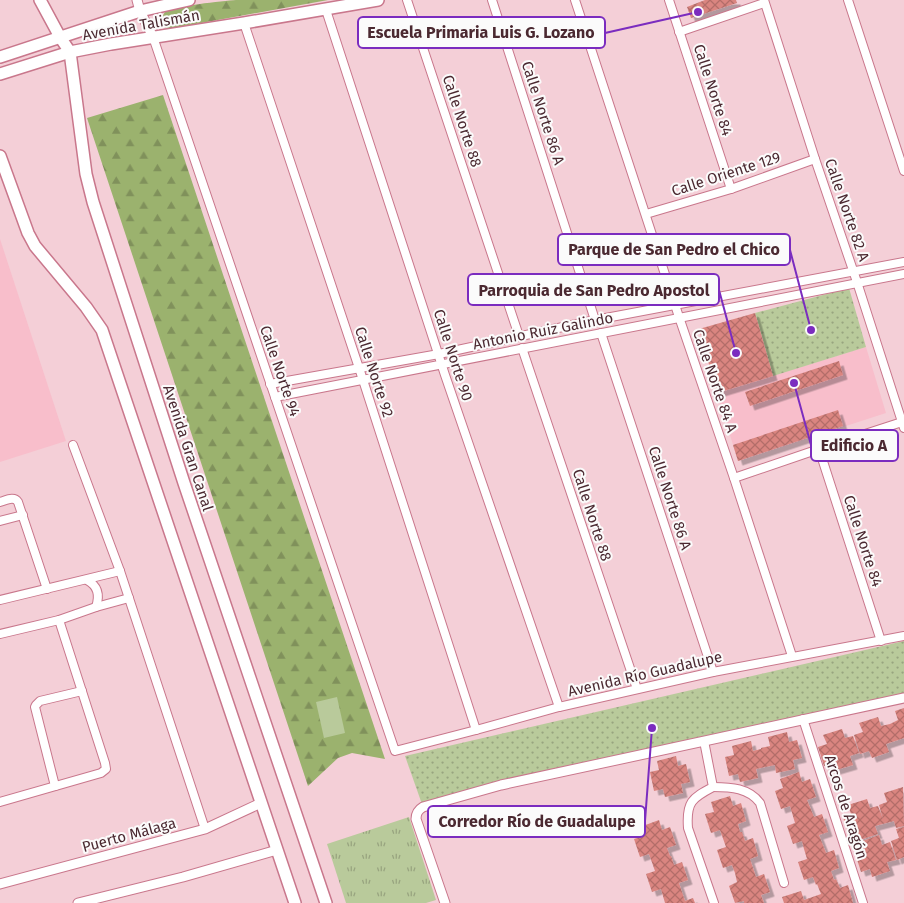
<svg xmlns="http://www.w3.org/2000/svg" width="904" height="903" font-family="'Fira Sans',sans-serif">
  <style>
    .built { fill: #f8becb }
    .grass { fill: url(#grass-tufts) }
    .forest { fill: url(#forest-firs) }
    .park { fill: url(#park-dots) }
    .garden { fill: #b9ca9b }
    .building { fill: url(#building-cross-hatch); filter: url(#shadow) }
    .lines { fill: none; stroke-linecap: round; stroke-linejoin: round }
    .minor-casing { stroke: #c9778c; stroke-width: 10 }
    .tertiary-casing { stroke: #c9778c; stroke-width: 11 }
    .primary-casing { stroke: #c9778c; stroke-width: 14 }
    .minor { stroke: #fff; stroke-width: 8 }
    .tertiary { stroke: #fff; stroke-width: 9 }
    .primary { stroke: #fff; stroke-width: 11 }
    .labels { text-anchor: middle; dominant-baseline: central; stroke-width: 4; stroke-linejoin: round; paint-order: stroke }
    .street-label { font-size: 15px; fill: #4b2931; stroke: #fbfbfb }
    .leader { fill: none; stroke: #7b2cbf; stroke-width: 2 }
    .callout-dot { fill: #7b2cbf; stroke: #fbfbfb; stroke-width: 2 }
    .callout { fill: #fbfbfb; stroke: #7b2cbf; stroke-width: 2 }
    .callout-label { font-size: 16px; text-anchor: middle; font-weight: bold; fill: #4b2931 }
  </style>
  <defs>
    <pattern id="grass-tufts" width="24" height="20" patternUnits="userSpaceOnUse" patternTransform="scale(1.25)"><rect width="24" height="20" fill="#b9ca9b"/><path d="M3 7l-1-3M5 7V3M7 7l1-3M15 17l-1-3M17 17v-4M19 17l1-3" fill="none" stroke="#98a47f"/></pattern>
    <pattern id="forest-firs" width="22" height="20" patternUnits="userSpaceOnUse" patternTransform="scale(1.25)"><rect width="22" height="20" fill="#9bb26e"/><path d="M5 1l3.5 6h-7zM16 11l3.5 6h-7z" fill="#80915b"/></pattern>
    <pattern id="park-dots" width="8" height="8" patternUnits="userSpaceOnUse" patternTransform="scale(1.25)"><rect width="8" height="8" fill="#b9ca9b"/><path d="M2 2h.1M6 6h.1" fill="none" stroke="#98a47f" stroke-width="1.8" stroke-linecap="round"/></pattern>
    <pattern id="building-cross-hatch" width="8" height="8" patternUnits="userSpaceOnUse" patternTransform="scale(1.25)"><rect width="8" height="8" fill="#da8580"/><path d="M0 0l8 8M0 8l8-8" fill="none" stroke="#b36d69"/></pattern>
    <filter id="shadow"><feDropShadow dx="4.5" dy="4.5" stdDeviation="0" flood-color="#0004"/></filter>
  </defs>
  <rect width="100%" height="100%" fill="#f4cfd7"/>
  <g class="built">
    <polygon points="0,239 66,441 0,462"/>
    <polygon points="866,347 886,413 738,461 717,393"/>
  </g>
  <polygon class="grass" points="409,817 436,900 426,903 346,903 327,844"/>
  <g class="forest">
    <path d="M236,0H328L174,28H166L162,25L161,19C163,17 163,14 165,12C173,6 223,1 236,0Z"/>
    <polygon points="163,95 385,759 352,753 338,758 308,786 87,118"/>
  </g>
  <g class="park">
    <polygon points="849,288 866,347 773,376 755,313"/>
    <polygon points="904,641 904,700 423,807 405,756"/>
  </g>
  <polygon class="garden" points="337,697 345,733 324,738 316,702"/>
  <g class="building">
    <polygon points="705,0 736,0 737,3 691,18 687,7"/>
    <polygon points="755,313 773,376 717,393 699,329"/>
    <polygon points="839,361 843,375 750,406 745,392"/>
    <polygon points="838,410 843,426 738,461 733,445"/>
    <polygon points="904,708 904,738 886,744 889,752 872,758 869,751 860,754 854,735 863,732 859,723 878,717 881,726 890,724 898,720 895,711"/>
    <polygon points="842,729 845,738 853,736 859,753 850,756 853,765 836,770 833,763 824,766 818,747 827,744 823,735"/>
    <polygon points="787,732 789,742 797,740 802,758 793,760 795,769 776,773 775,765 765,767 756,769 758,778 740,782 738,774 729,776 725,757 734,755 732,746 751,741 753,751 761,749 761,748 770,746 768,737"/>
    <polygon points="676,756 678,766 686,764 690,782 681,784 683,793 665,797 663,789 654,791 650,772 659,770 657,761"/>
    <polygon points="799,772 802,782 810,779 816,797 807,800 814,817 822,814 828,832 819,835 826,853 834,850 839,868 831,871 834,880 836,879 840,888 848,885 853,903 784,903 782,897 801,891 804,900 821,894 817,884 816,885 813,877 804,880 798,862 807,859 804,849 802,841 793,844 787,826 795,823 790,806 781,809 775,791 783,788 780,779"/>
    <polygon points="903,787 904,826 896,828 894,821 875,826 878,834 860,840 858,833 849,836 843,817 851,814 848,805 867,799 870,808 878,806 883,819 879,805 887,802 884,793"/>
    <polygon points="730,796 733,806 741,803 746,821 738,824 740,832 742,832 745,841 753,838 758,856 750,859 756,877 764,874 770,892 761,895 764,903 744,903 744,901 735,903 729,886 737,882 735,873 732,865 723,868 717,850 726,847 720,830 711,833 705,814 714,812 711,802"/>
    <polygon points="659,820 662,830 670,827 676,845 667,848 670,856 671,856 674,865 682,862 688,880 679,883 685,901 693,898 695,903 665,903 661,889 652,892 646,874 655,871 649,854 640,857 634,839 643,836 640,827"/>
    <polygon points="904,827 904,857 897,860 891,841 899,838 896,829"/>
    <polygon points="879,835 882,845 890,842 896,860 887,862 890,871 872,877 870,869 861,872 855,853 863,851 860,842"/>
  </g>
  <g class="lines">
    <g class="minor-casing">
      <g id="minor">
        <polyline points="407,0 519,336"/>
        <polyline points="492,0 595,320"/>
        <polyline points="575,0 679,317 734,478 792,656"/>
        <polyline points="669,0 731,189"/>
        <polyline points="764,0 815,159 857,282 904,428"/>
        <polyline points="848,0 904,171"/>
        <polyline points="326,10 445,375 559,707"/>
        <polyline points="244,23 363,380 476,730"/>
        <polyline points="679,32 764,3"/>
        <polyline points="153,37 395,751 476,730 559,707 713,672 904,636"/>
        <polyline points="646,214 731,189 815,159"/>
        <polyline points="601,333 713,672"/>
        <polyline points="522,348 637,689"/>
        <polyline points="270,384 439,354 595,320 904,262"/>
        <polyline points="275,397 904,274"/>
        <polyline points="73,445 120,571 205,829"/>
        <polyline points="819,449 881,641"/>
        <polyline points="734,478 819,449 902,422"/>
        <path d="M0,502C7,500 14,496 18,502L47,589"/>
        <polyline points="0,521 23,515"/>
        <path d="M87,580C98,586 100,595 96,607"/>
        <polyline points="0,600 120,571"/>
        <polyline points="0,634 59,620 96,607 129,598"/>
        <polyline points="803,719 863,903"/>
        <path d="M704,741L713,787C692,798 686,802 688,828L714,903"/>
        <polyline points="55,786 35,707 36,705 40,701 82,691"/>
        <path d="M713,787C731,787 749,788 760,803L784,883"/>
        <polyline points="0,802 101,773 106,769 105,763 59,620"/>
      </g>
    </g>
    <g class="tertiary-casing">
      <g id="tertiary">
        <polyline points="137,0 140,11 153,37"/>
        <polyline points="0,884 205,829 261,803"/>
        <polyline points="78,903 183,877 277,850"/>
        <path d="M445,903L416,819C416,813 418,810 423,807L501,785L904,698"/>
      </g>
    </g>
    <g class="primary-casing">
      <g id="primary">
        <polyline points="40,0 60,37 70,52 86,174 93,202 184,483 326,903"/>
        <polyline points="0,57 140,11 189,0"/>
        <polyline points="0,74 70,52 111,44 244,23 378,0"/>
        <polyline points="0,156 28,233 35,246 86,307 102,330 295,903"/>
      </g>
    </g>
    <use href="#minor" class="minor"/>
    <use href="#tertiary" class="tertiary"/>
    <use href="#primary" class="primary"/>
  </g>
  <g class="labels">
    <g class="street-label">
      <text transform="translate(141 25) rotate(-10)">Avenida Talismán</text>
      <text transform="translate(713 90) rotate(72)">Calle Norte 84</text>
      <text transform="translate(543 113) rotate(72)">Calle Norte 86 A</text>
      <text transform="translate(462 121) rotate(72)">Calle Norte 88</text>
      <text transform="translate(726 174) rotate(-18)">Calle Oriente 129</text>
      <text transform="translate(847 210) rotate(71)">Calle Norte 82 A</text>
      <text transform="translate(543 331) rotate(-11)">Antonio Ruiz Galindo</text>
      <text transform="translate(453 355) rotate(72)">Calle Norte 90</text>
      <text transform="translate(280 371) rotate(71)">Calle Norte 94</text>
      <text transform="translate(374 372) rotate(72)">Calle Norte 92</text>
      <text transform="translate(715 381) rotate(71)">Calle Norte 84 A</text>
      <text transform="translate(188 448) rotate(72)">Avenida Gran Canal</text>
      <text transform="translate(670 498) rotate(72)">Calle Norte 86 A</text>
      <text transform="translate(592 515) rotate(72)">Calle Norte 88</text>
      <text transform="translate(863 541) rotate(72)">Calle Norte 84</text>
      <text transform="translate(645 674) rotate(-13)">Avenida Río Guadalupe</text>
      <text transform="translate(846 807) rotate(72)">Arcos de Aragón</text>
      <text transform="translate(129 835) rotate(-15)">Puerto Málaga</text>
    </g>
  </g>
  <path class="leader" d="M698 12L605 33M811 330L790 250M736 353L719 290M794 383L811 445M652 728L645 821"/>
  <g class="callout-dot">
    <circle cx="698" cy="12" r="5"/>
    <circle cx="811" cy="330" r="5"/>
    <circle cx="736" cy="353" r="5"/>
    <circle cx="794" cy="383" r="5"/>
    <circle cx="652" cy="728" r="5"/>
  </g>
  <g class="callout">
    <rect x="358" y="17" width="247" height="31" rx="5"/>
    <rect x="558" y="234" width="232" height="31" rx="5"/>
    <rect x="468" y="274" width="251" height="31" rx="5"/>
    <rect x="811" y="430" width="87" height="31" rx="5"/>
    <rect x="428" y="806" width="217" height="31" rx="5"/>
  </g>
  <g class="callout-label">
    <text x="481" y="38">Escuela Primaria Luis G. Lozano</text>
    <text x="674" y="255">Parque de San Pedro el Chico</text>
    <text x="594" y="296">Parroquia de San Pedro Apostol</text>
    <text x="854" y="451">Edificio A</text>
    <text x="537" y="827">Corredor Río de Guadalupe</text>
  </g>
</svg>
